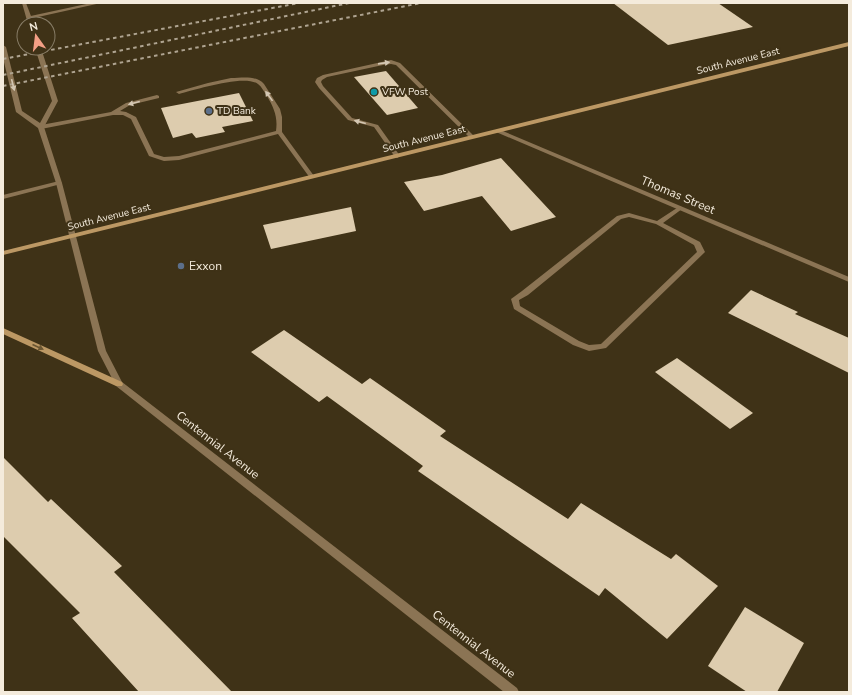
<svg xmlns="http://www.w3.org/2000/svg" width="852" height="695" font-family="'Nunito Sans',sans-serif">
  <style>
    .building { fill: #ddccae }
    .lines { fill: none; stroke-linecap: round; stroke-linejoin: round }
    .service { fill: #8b7454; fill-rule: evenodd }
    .minor { fill: #8b7454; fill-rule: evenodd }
    .tertiary { fill: #8b7454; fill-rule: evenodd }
    .secondary { fill: #bc9864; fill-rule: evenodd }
    .rail { stroke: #afa491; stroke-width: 2; stroke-dasharray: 3.5 3.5; stroke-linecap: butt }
    .oneway { fill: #d4c7b3 }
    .oneway2 { fill: #6b5632 }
    .culture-dot { fill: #0f9aa8; stroke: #3f3217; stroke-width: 1.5 }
    .service-dot { fill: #5c6f8a; stroke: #3f3217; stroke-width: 1.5 }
    .labels { text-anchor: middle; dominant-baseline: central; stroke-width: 4; stroke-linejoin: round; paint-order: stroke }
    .far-street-label { font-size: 10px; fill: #f4ebdc; stroke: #3f3217 }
    .far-poi-label { font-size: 10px; fill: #f4ebdc; stroke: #3f3217; text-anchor: start }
    .street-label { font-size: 12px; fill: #f4ebdc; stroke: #3f3217 }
    .poi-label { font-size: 12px; fill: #f4ebdc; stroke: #3f3217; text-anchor: start }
  </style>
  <rect width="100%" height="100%" fill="#3f3217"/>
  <g class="building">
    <polygon points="613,3 718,3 753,27 668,45"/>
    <polygon points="386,71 418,108 387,115 354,77"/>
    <polygon points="239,93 253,121 222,127 225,132 196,138 192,133 173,138 161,108"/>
    <polygon points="501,158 556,217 511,231 482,196 424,211 404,182 442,175"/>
    <polygon points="351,207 356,231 271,249 263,225"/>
    <polygon points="751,290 798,312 795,314 849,338 849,373 728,313"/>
    <polygon points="284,330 362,384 370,378 446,431 440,436 568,519 581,503 671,559 676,554 718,586 667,639 605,588 599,596 418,471 423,466 327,396 319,402 251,352"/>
    <polygon points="677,358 753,413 730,429 655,372"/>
    <polygon points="3,457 48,502 51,499 122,566 114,572 232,692 139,692 72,618 80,613 3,536"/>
    <polygon points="745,607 804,643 777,692 747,692 708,666"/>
  </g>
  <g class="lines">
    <g class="service">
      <polygon points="91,3 101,3 29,19 26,17"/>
      <polygon points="391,60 400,63 474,136 474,138 470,138 396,65 391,64 383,65 327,77 322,80 321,82 323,86 352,118 378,125 400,156 397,158 395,157 374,127 348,120 319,88 315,82 317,78 323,75"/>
      <path d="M231,78C242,78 256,75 264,84L280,109L282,117V132L314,176V178H310L278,134L179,160L164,161L149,156L131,119L123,115H113L41,129L38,127L41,125L111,112L126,103L157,95L159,96V98L130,105L120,111L126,112L136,117L154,154L164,157L179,156L276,131C278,117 274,108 267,96C264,92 262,87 258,84C244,74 195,90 179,94L176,92L208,83Z"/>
      <polygon points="59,181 62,183 61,184 3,199 3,195"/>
      <path d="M680,206L683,208L682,209L663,223L700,242L705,252L606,348L589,351L573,345L514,309L511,299L522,291L617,216L629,213L657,221ZM629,217L656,224L694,245L697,252L601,344L589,345L579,341L520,306L519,300L528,295L621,219Z"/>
    </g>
    <polygon class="minor" points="498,129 849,277 849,282 496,132 496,130"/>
    <g class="tertiary">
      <polygon points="22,3 26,3 34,24 28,24"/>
      <polygon points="3,45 6,47 22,111 40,123 52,101 35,48 41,48 58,101 44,127 62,183 106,351 122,382 517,688 519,692 504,692 116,386 98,351 56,183 38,128 16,112 3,58"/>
    </g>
    <g class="secondary">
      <polygon points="849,42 849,46 3,255 3,251"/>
      <polygon points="3,328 122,382 123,384 122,386 116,386 3,334"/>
    </g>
    <g class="rail">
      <polyline points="3,59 299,3"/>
      <polyline points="3,75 349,3"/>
      <polyline points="3,86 421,3"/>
    </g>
  </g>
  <defs><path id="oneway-solid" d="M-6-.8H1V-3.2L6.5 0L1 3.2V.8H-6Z"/></defs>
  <g class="oneway">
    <use href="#oneway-solid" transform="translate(384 63) rotate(-8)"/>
    <use href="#oneway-solid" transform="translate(13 85) rotate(76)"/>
    <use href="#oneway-solid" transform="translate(269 96) rotate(-126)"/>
    <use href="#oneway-solid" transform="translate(134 103) rotate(165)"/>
    <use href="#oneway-solid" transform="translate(360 122) rotate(-165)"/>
  </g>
  <use class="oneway2" href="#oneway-solid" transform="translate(38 347) rotate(24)"/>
  <circle class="culture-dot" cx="374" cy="92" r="4"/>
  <g class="service-dot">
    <circle cx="209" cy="111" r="4"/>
    <circle cx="181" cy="266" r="4"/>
  </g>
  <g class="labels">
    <g class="far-street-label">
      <text transform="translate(738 61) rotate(-14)">South Avenue East</text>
      <text transform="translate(424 139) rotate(-14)">South Avenue East</text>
      <text transform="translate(109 217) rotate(-14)">South Avenue East</text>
    </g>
    <g class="far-poi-label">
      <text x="382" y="92">VFW Post</text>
      <text x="217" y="111">TD Bank</text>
    </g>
    <g class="street-label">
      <text transform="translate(678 195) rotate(23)">Thomas Street</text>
      <text transform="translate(218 445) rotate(38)">Centennial Avenue</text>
      <text transform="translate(474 644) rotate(38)">Centennial Avenue</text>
    </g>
    <g class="poi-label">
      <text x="189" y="266">Exxon</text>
    </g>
  </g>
  <rect width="852" height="695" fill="none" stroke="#f4ebdc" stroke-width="8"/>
  <g transform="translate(36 36) rotate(346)"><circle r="19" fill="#3f3217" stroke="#877c66"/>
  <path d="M0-3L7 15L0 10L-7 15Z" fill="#f39f85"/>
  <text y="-6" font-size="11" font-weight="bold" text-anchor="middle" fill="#f4ebdc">N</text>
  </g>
</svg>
